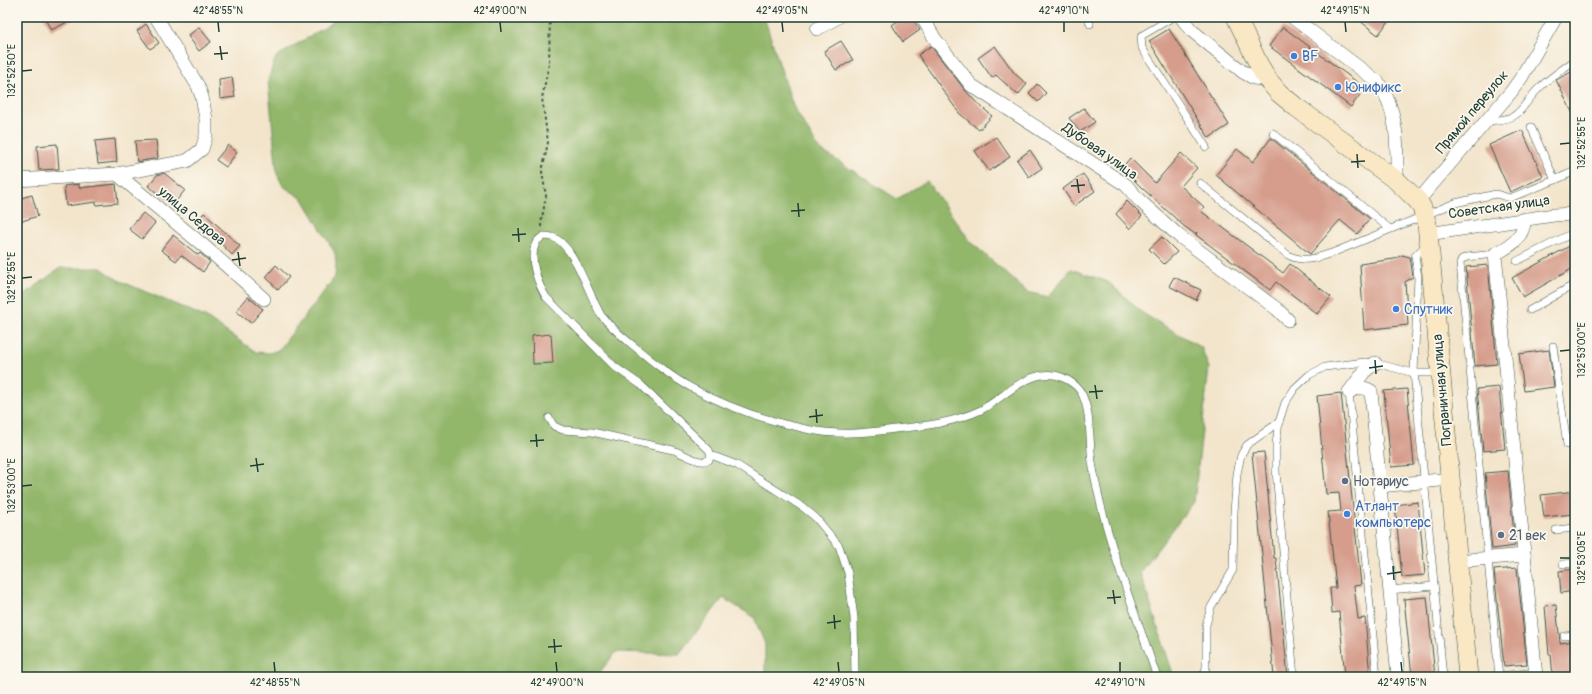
<svg xmlns="http://www.w3.org/2000/svg" width="1592" height="694" font-family="Pangolin,sans-serif">
  <style>
    .forest { fill: #92b66b; stroke: #587a50 }
    .building { fill: #d69d8c }
    .lines { fill: none; stroke-linecap: round; stroke-linejoin: round }
    .service-casing { stroke: #3f564b; stroke-width: 8 }
    .minor-casing { stroke: #3f564b; stroke-width: 14 }
    .secondary-casing { stroke: #3f564b; stroke-width: 20 }
    .path { stroke: #3f564b; stroke-width: 2; stroke-dasharray: 3 3; stroke-linecap: butt }
    .service { stroke: #fff; stroke-width: 7 }
    .minor { stroke: #fff; stroke-width: 13 }
    .secondary { stroke: #fae7c3; stroke-width: 19 }
    .ticks { fill: none; stroke: #1f3d34; stroke-width: 1.5 }
    .shop-dot { fill: #3f7fe0; stroke: #fbf7ec; stroke-width: 1.5 }
    .service-dot { fill: #5c6f8a; stroke: #fbf7ec; stroke-width: 1.5 }
    .labels { text-anchor: middle; dominant-baseline: central; stroke-width: 3.5; stroke-linejoin: round; paint-order: stroke }
    .shop-label { font-size: 14px; fill: #366cbe; stroke: #fbf7ec; text-anchor: start }
    .street-label { font-size: 14px; fill: #1f3d34; stroke: #fbf7ec }
    .service-label { font-size: 14px; fill: #4e5e75; stroke: #fbf7ec; text-anchor: start }
    .neatline { fill: none; stroke: #1f3d34; stroke-width: 1.5 }
    .ticks-label { font-size: 10px; text-anchor: middle; fill: #1f3d34 }
  </style>
  <rect width="100%" height="100%" fill="#fbf7ec"/>
  <filter id="ink" filterUnits="userSpaceOnUse"><feTurbulence type="fractalNoise" baseFrequency=".025" numOctaves="2"/><feDisplacementMap in="SourceGraphic" scale="8" xChannelSelector="R" yChannelSelector="G"/><feConvolveMatrix kernelMatrix="1 2 1 2 8 2 1 2 1" color-interpolation-filters="sRGB"/></filter>
  <filter id="wash" filterUnits="userSpaceOnUse"><feTurbulence type="fractalNoise" baseFrequency=".012" numOctaves="4" result="noise"/><feDisplacementMap in="SourceGraphic" scale="16" xChannelSelector="R" yChannelSelector="G"/><feGaussianBlur stdDeviation="0.9" result="paint"/><feColorMatrix in="noise" values="0 0 0 0 0 0 0 0 0 0 0 0 0 0 0 0 0 1.4 0 .05"/><feComposite in="paint" operator="in"/></filter>
  <g filter="url(#wash)">
    <rect width="100%" height="100%" fill="#f3e5cc"/>
    <polygon class="forest" points="334,17 764,17 793,106 819,149 897,199 927,181 971,242 1027,292 1048,297 1071,269 1108,282 1144,314 1201,347 1209,368 1194,502 1140,572 1174,677 765,677 765,644 754,617 723,598 679,654 616,652 596,677 17,677 17,304 24,295 60,268 101,268 118,280 205,317 256,352 269,353 279,350 335,277 336,264 335,253 303,199 283,186 277,174 268,80 276,57 333,22"/>
    <g id="blocks">
      <g class="building">
        <polygon points="44,17 78,17 51,30"/>
        <polygon points="903,17 911,17 920,30 903,42 892,25"/>
        <polygon points="1355,17 1392,17 1378,35"/>
        <polygon points="146,24 159,43 150,49 137,31"/>
        <polygon points="199,27 211,42 199,51 188,36"/>
        <polygon points="1283,27 1365,88 1351,107 1269,46"/>
        <polygon points="1169,29 1229,125 1209,138 1149,41"/>
        <polygon points="841,41 853,60 836,70 824,51"/>
        <polygon points="931,46 965,90 975,101 992,116 979,130 959,113 918,55"/>
        <polygon points="995,46 1015,74 1027,84 1018,95 996,75 992,78 978,58"/>
        <polygon points="1575,70 1575,118 1556,80"/>
        <polygon points="232,77 235,97 220,99 219,79"/>
        <polygon points="1037,84 1046,93 1038,102 1029,93"/>
        <polygon points="1084,108 1095,122 1080,132 1069,118"/>
        <polygon points="1522,130 1543,177 1510,192 1489,145"/>
        <polygon points="996,137 1010,157 989,171 975,151"/>
        <polygon points="1271,138 1370,219 1357,234 1340,220 1310,254 1216,175 1237,149 1253,162"/>
        <polygon points="115,139 117,162 98,164 95,141"/>
        <polygon points="156,140 158,158 137,162 135,141"/>
        <polygon points="57,144 59,169 39,170 37,146"/>
        <polygon points="228,145 237,152 226,167 216,160"/>
        <polygon points="1030,150 1042,168 1029,177 1017,160"/>
        <polygon points="1181,153 1197,168 1181,186 1204,207 1201,211 1283,273 1290,264 1331,297 1317,314 1276,282 1270,290 1196,235 1197,232 1195,234 1185,227 1141,187 1122,168 1130,158 1155,183"/>
        <polygon points="164,173 185,190 173,205 148,186 157,175"/>
        <polygon points="1083,174 1095,191 1074,206 1063,189"/>
        <polygon points="79,184 79,188 116,184 118,203 96,205 96,202 66,206 64,186"/>
        <polygon points="32,195 38,216 19,222 17,215 17,199"/>
        <polygon points="1127,201 1142,216 1130,229 1116,214"/>
        <polygon points="143,213 155,223 142,239 129,229"/>
        <polygon points="204,213 240,246 232,255 210,232 209,234 195,223"/>
        <polygon points="173,235 198,255 200,253 210,262 203,272 181,255 176,261 161,250"/>
        <polygon points="1162,237 1177,252 1164,264 1149,249"/>
        <polygon points="1575,243 1575,267 1523,297 1512,278"/>
        <polygon points="1402,255 1410,257 1413,277 1405,282 1408,325 1364,330 1360,264 1394,259"/>
        <polygon points="276,265 289,277 278,290 266,277"/>
        <polygon points="1488,265 1497,364 1475,366 1466,267"/>
        <polygon points="1174,277 1201,290 1196,300 1169,286"/>
        <polygon points="248,297 263,309 251,323 236,311"/>
        <polygon points="551,334 553,363 533,364 532,336"/>
        <polygon points="1549,350 1554,387 1524,391 1519,354"/>
        <polygon points="1499,387 1505,449 1483,451 1477,389"/>
        <polygon points="1407,389 1414,465 1391,467 1384,391"/>
        <polygon points="1341,393 1361,585 1354,586 1358,619 1365,618 1370,677 1345,677 1339,612 1332,613 1330,588 1336,588 1328,512 1341,511 1339,493 1326,494 1317,396"/>
        <polygon points="1264,452 1274,558 1276,558 1288,677 1274,677 1252,453"/>
        <polygon points="1508,471 1515,546 1492,549 1485,473"/>
        <polygon points="1575,491 1575,514 1544,517 1541,495"/>
        <polygon points="1418,502 1425,575 1402,577 1395,505"/>
        <polygon points="1517,568 1527,664 1504,666 1494,570"/>
        <polygon points="1575,569 1575,591 1561,593 1559,571"/>
        <polygon points="1427,597 1435,677 1412,677 1404,599"/>
        <polygon points="1556,605 1560,643 1575,641 1575,677 1553,677 1551,655 1549,655 1545,606"/>
      </g>
    </g>
  </g>
  <g filter="url(#ink)">
    <use href="#blocks" fill-opacity="0" stroke="#3f564b" stroke-width="1"/>
    <g class="lines">
      <g class="service-casing">
        <g id="service">
          <polyline points="1088,17 1090,24"/>
          <polyline points="1173,17 1141,36 1142,48 1206,147"/>
          <path d="M1487,121C1524,119 1516,112 1538,89C1549,78 1563,69 1575,60"/>
          <polyline points="1273,133 1390,229"/>
          <polyline points="1555,180 1575,171"/>
          <path d="M1200,183L1288,255C1303,263 1317,258 1332,253L1455,203L1496,194L1510,198L1555,180L1531,127"/>
          <polyline points="1427,244 1415,256 1418,277 1414,373 1443,677"/>
          <polyline points="1495,254 1467,257 1462,259 1460,263 1499,677"/>
          <polyline points="1517,261 1575,232"/>
          <polyline points="1530,310 1575,284"/>
          <polyline points="1553,346 1567,445 1575,445"/>
          <polyline points="1349,392 1377,677"/>
          <path d="M549,418L554,426L563,430L592,432L673,450C683,453 699,465 709,460L711,455L709,450L641,385L615,367L546,297C538,284 528,258 536,243C537,240 541,238 543,236C546,236 549,236 552,237C574,243 589,296 601,315C610,327 623,337 635,347C653,362 671,377 692,388C727,407 768,421 806,429C836,436 865,433 895,429C925,426 953,423 981,410C1001,399 1019,379 1042,375C1054,373 1066,377 1076,386C1092,400 1089,442 1092,462C1104,536 1133,606 1157,677"/>
          <polyline points="1279,422 1276,444 1276,471 1294,677"/>
          <polyline points="711,455 737,465 804,508 816,518 839,546 848,573 854,618 855,677"/>
          <polyline points="1556,530 1575,528"/>
          <polyline points="1563,564 1575,563"/>
          <polyline points="1389,590 1434,586"/>
          <polyline points="1564,636 1575,635"/>
          <polyline points="1499,676 1527,673"/>
          <polyline points="1203,677 1206,668 1206,625 1211,607 1233,570 1234,512 1237,474 1241,455 1247,445 1279,422 1285,403 1295,388 1309,375 1325,367 1365,362 1375,363 1414,373 1440,373"/>
        </g>
      </g>
      <g class="minor-casing">
        <g id="minor">
          <polyline points="922,17 935,39 971,85 1126,185 1139,200 1179,236 1277,309 1288,320"/>
          <polyline points="1181,17 1191,30 1243,72 1254,78 1268,80"/>
          <path d="M1292,17L1378,82C1399,112 1397,146 1397,181"/>
          <polyline points="817,29 838,17"/>
          <polyline points="117,174 204,246 264,299"/>
          <polyline points="17,180 117,174 187,161 202,149 206,136 206,119 202,97 198,86 156,17"/>
          <polyline points="1418,201 1511,92 1521,78 1556,17"/>
          <path d="M1525,219C1522,240 1512,245 1495,254L1536,677"/>
          <polyline points="1428,234 1554,215 1575,214"/>
          <path d="M1349,392C1357,388 1363,386 1371,391L1398,677"/>
          <polyline points="1349,392 1364,372 1375,363"/>
          <polyline points="1380,486 1450,479"/>
          <polyline points="1457,561 1524,555"/>
        </g>
      </g>
      <g class="secondary-casing">
        <polyline id="secondary" points="1236,17 1259,65 1268,80 1279,93 1296,107 1397,181 1418,201 1422,208 1427,224 1430,254 1468,677"/>
      </g>
      <polyline class="path" points="541,227 541,224 546,196 542,172 548,142 542,98 549,64 550,17"/>
      <use href="#service" class="service"/>
      <use href="#minor" class="minor"/>
      <use href="#secondary" class="secondary"/>
    </g>
  </g>
  <path class="ticks" d="M218,22L219,32M500,22L501,32M782,22L783,32M1064,22V32M1345,22L1346,32M220,46L222,60M214,54L228,53M22,71L32,70M1560,144L1570,143M1357,154L1358,168M1351,162L1365,161M1077,179L1079,193M1071,186L1085,185M798,203L799,217M791,211L805,210M518,228L519,242M512,235L526,234M238,252L240,266M232,260L246,258M22,278L32,277M1560,351L1570,350M1375,360L1376,374M1369,368L1383,366M1095,385L1097,399M1089,392L1103,391M816,409L817,423M809,417L823,415M536,434L537,447M530,441L544,440M256,458L258,472M250,466L264,464M22,486L32,485M1560,558H1570M1393,566L1394,580M1387,574L1401,572M1113,590L1115,604M1107,598L1121,597M834,615L835,629M827,623L841,621M554,639L555,653M548,647L562,646M274,662L275,672M556,662L557,672M838,662L839,672M1120,662V672M1401,662L1402,672"/>
  <g class="shop-dot">
    <circle cx="1294" cy="56" r="4"/>
    <circle cx="1338" cy="87" r="4"/>
    <circle cx="1396" cy="309" r="4"/>
    <circle cx="1347" cy="514" r="4"/>
  </g>
  <g class="service-dot">
    <circle cx="1345" cy="481" r="4"/>
    <circle cx="1501" cy="535" r="4"/>
  </g>
  <g class="labels">
    <g class="shop-label">
      <text x="1302" y="56">BF</text>
      <text x="1346" y="87">Юнификс</text>
      <text x="1404" y="309">Спутник</text>
      <text x="1355" y="506">Атлант<tspan x="1355" dy="16">компьютерс</tspan></text>
    </g>
    <g class="street-label">
      <text transform="translate(1472 112) rotate(-50)">Прямой переулок</text>
      <text transform="translate(1100 151) rotate(35)">Дубовая улица</text>
      <text transform="translate(1499 207) rotate(-8)">Советская улица</text>
      <text transform="translate(192 216) rotate(40)">улица Седова</text>
      <text transform="translate(1442 390) rotate(-95)">Пограничная улица</text>
    </g>
    <g class="service-label">
      <text x="1353" y="481">Нотариус</text>
      <text x="1509" y="535">21 век</text>
    </g>
  </g>
  <rect width="1592" height="694" fill="none" stroke="#fbf7ec" stroke-width="44"/>
  <rect x="22" y="22" width="1548" height="650" class="neatline"/>
  <g class="ticks-label">
    <text x="218" y="14">42°48'55"N</text>
    <text x="500" y="14">42°49'00"N</text>
    <text x="782" y="14">42°49'05"N</text>
    <text x="1064" y="14">42°49'10"N</text>
    <text x="1345" y="14">42°49'15"N</text>
    <text transform="translate(11 71) rotate(-90)" y="4">132°52'50"E</text>
    <text transform="translate(1581 143) rotate(-90)" y="4">132°52'55"E</text>
    <text transform="translate(11 278) rotate(-90)" y="4">132°52'55"E</text>
    <text transform="translate(1581 350) rotate(-90)" y="4">132°53'00"E</text>
    <text transform="translate(11 486) rotate(-90)" y="4">132°53'00"E</text>
    <text transform="translate(1581 558) rotate(-90)" y="4">132°53'05"E</text>
    <text x="275" y="686">42°48'55"N</text>
    <text x="557" y="686">42°49'00"N</text>
    <text x="839" y="686">42°49'05"N</text>
    <text x="1120" y="686">42°49'10"N</text>
    <text x="1402" y="686">42°49'15"N</text>
  </g>
</svg>
